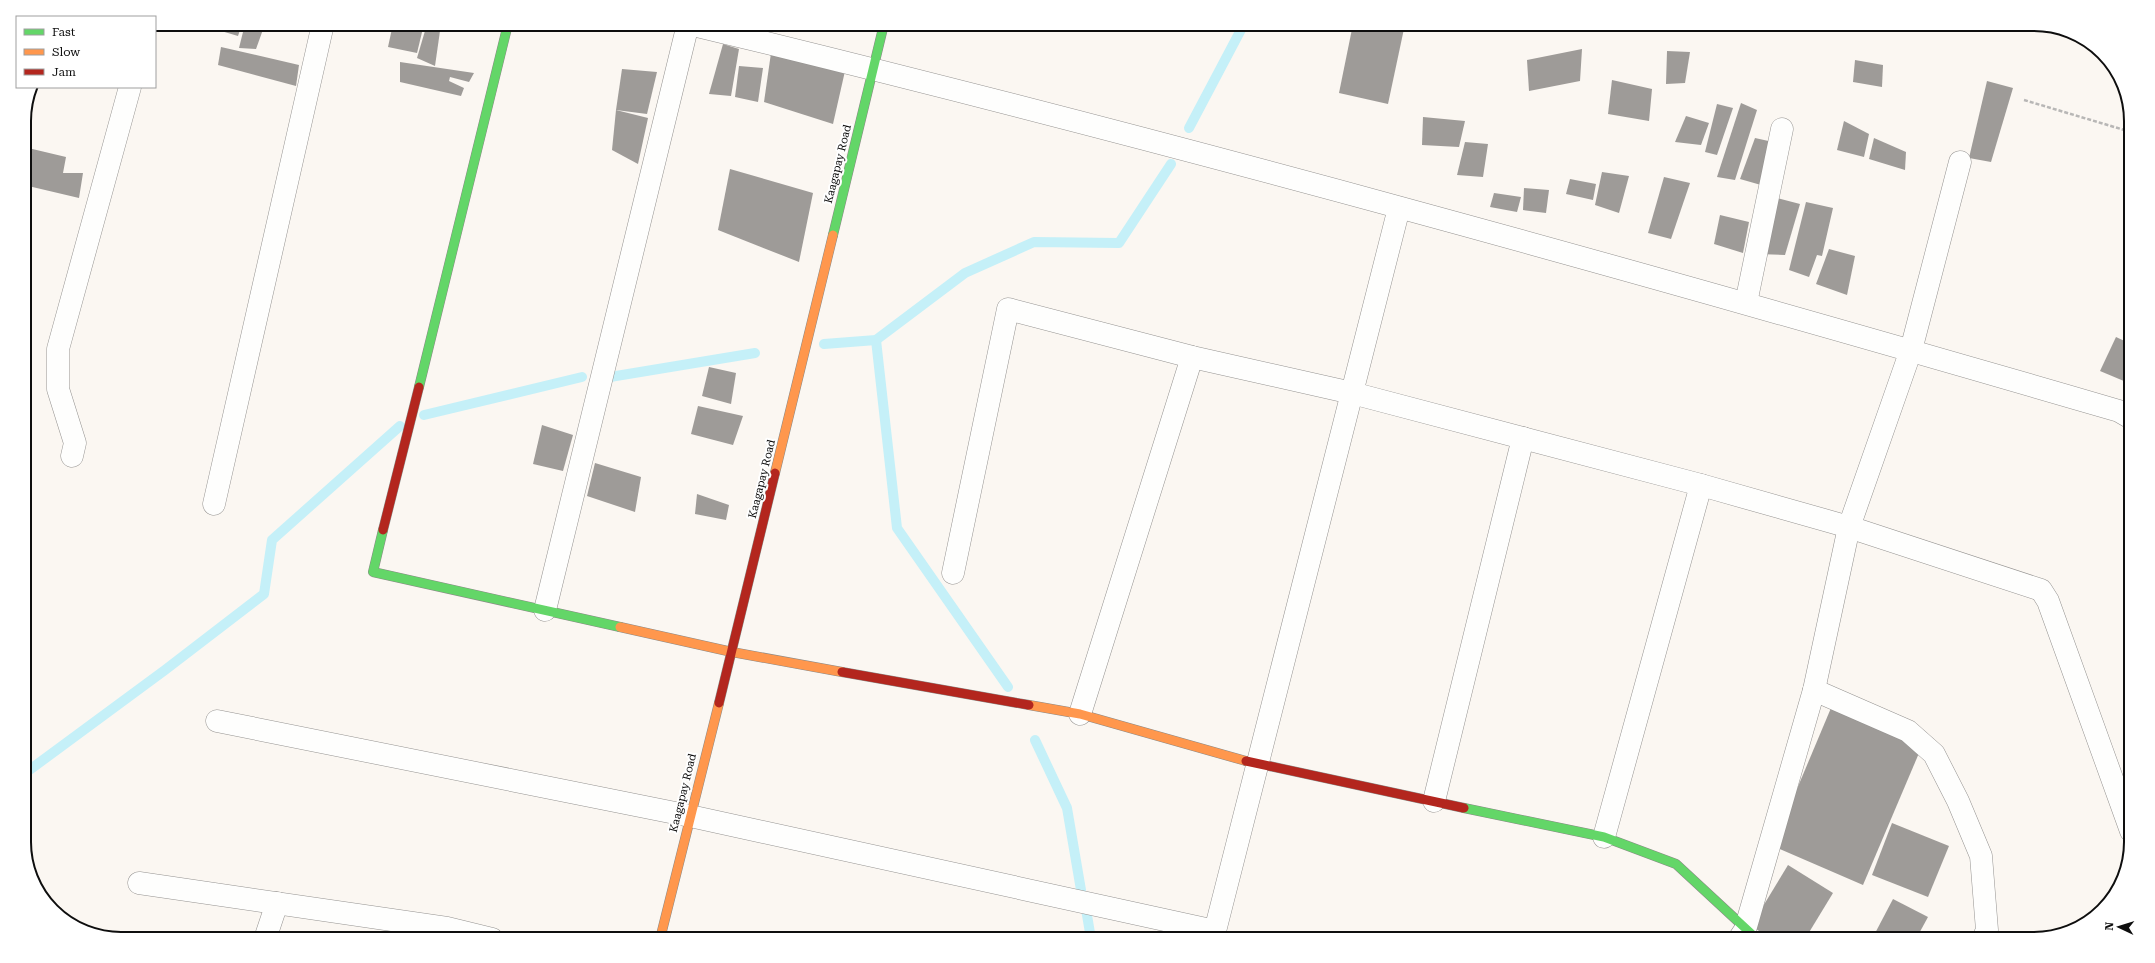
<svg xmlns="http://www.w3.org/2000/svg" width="2155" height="963" font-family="'Roboto Serif',serif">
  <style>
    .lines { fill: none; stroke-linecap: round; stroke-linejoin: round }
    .stream { stroke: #c5f0f8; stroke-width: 10 }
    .building { fill: #9e9b98 }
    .street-casing { stroke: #959391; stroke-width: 23 }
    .fast-casing { stroke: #8b8a87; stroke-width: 10 }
    .slow-casing { stroke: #8b8a87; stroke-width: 10 }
    .jam-casing { stroke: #8b8a87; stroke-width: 10 }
    .path { stroke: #b8b7b6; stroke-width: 2.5; stroke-dasharray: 4 2; stroke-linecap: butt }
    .street { stroke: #fefefd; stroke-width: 22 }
    .fast { stroke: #63d668; stroke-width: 9 }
    .slow { stroke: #ff974d; stroke-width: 9 }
    .jam { stroke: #b3261e; stroke-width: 9 }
    .labels { text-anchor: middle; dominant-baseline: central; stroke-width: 4; stroke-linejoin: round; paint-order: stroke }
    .street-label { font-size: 11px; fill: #0e0e0e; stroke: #fff }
    .rim { fill: none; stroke: #0e0e0e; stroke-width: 2 }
  </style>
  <rect width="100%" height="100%" fill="#fbf7f2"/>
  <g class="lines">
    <g class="stream">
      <polyline points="1189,128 1244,24"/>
      <polyline points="876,340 897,528 1008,687"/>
      <polyline points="824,344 876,340 965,273 1034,242 1119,243 1171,164"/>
      <polyline points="610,377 755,353"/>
      <polyline points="424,415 582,377"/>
      <polyline points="1035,740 1067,808 1081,890"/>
      <polyline points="24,774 165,670 264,594 272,540 400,426"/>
      <polyline points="1086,909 1091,939"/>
    </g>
  </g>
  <g class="building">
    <polygon points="212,24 242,24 238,36 211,28"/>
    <polygon points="245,24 265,24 256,49 239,48"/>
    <polygon points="293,24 315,24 314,28"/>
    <polygon points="393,24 424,24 417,53 388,47"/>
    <polygon points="427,24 441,24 435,66 417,58"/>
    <polygon points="1353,24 1405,24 1388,104 1339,93"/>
    <polygon points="723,44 739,49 731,96 709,94"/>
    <polygon points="221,47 299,65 296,86 218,65"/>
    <polygon points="1582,49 1580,81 1529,91 1527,60"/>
    <polygon points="1667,51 1690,52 1685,83 1666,84"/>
    <polygon points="771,53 845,71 833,124 764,102"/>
    <polygon points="1855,60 1883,65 1882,87 1853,82"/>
    <polygon points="400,62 474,73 469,82 450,77 449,81 464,88 461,96 400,82"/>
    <polygon points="739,66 763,68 758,102 735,97"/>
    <polygon points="622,69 657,72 647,114 616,110"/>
    <polygon points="1612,80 1652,89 1649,121 1608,114"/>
    <polygon points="1987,81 2013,88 1991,162 1969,158"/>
    <polygon points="1741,103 1757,110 1735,180 1717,177"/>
    <polygon points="1717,104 1733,108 1717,155 1705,152"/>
    <polygon points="616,110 648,118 638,164 612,150"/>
    <polygon points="1686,116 1709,123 1701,145 1675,142"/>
    <polygon points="1423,117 1465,121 1459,147 1422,145"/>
    <polygon points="1844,121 1869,134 1864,157 1837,150"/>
    <polygon points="1755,138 1773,142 1761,185 1740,179"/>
    <polygon points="1874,138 1906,152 1905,170 1869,159"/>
    <polygon points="1465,142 1488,144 1483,177 1457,175"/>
    <polygon points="24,147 66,157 63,173 83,173 79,198 24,185"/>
    <polygon points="730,169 813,193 799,262 718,230"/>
    <polygon points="1602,172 1629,176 1619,213 1595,205"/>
    <polygon points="1664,177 1690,183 1671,239 1648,233"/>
    <polygon points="1570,179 1596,184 1593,200 1566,194"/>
    <polygon points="1524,188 1549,190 1546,213 1523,210"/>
    <polygon points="1494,193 1521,197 1517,212 1490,207"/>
    <polygon points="1773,197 1800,204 1785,255 1757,254"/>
    <polygon points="1806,202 1833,208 1822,256 1817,255 1809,277 1789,270"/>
    <polygon points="1720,215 1749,222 1743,253 1714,244"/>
    <polygon points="1829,249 1855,256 1847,295 1816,284"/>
    <polygon points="2116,337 2131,344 2131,384 2100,371"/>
    <polygon points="709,367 736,373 731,404 702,396"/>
    <polygon points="698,406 743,416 733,445 691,434"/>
    <polygon points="542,425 573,435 563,471 533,464"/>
    <polygon points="595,463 641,477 635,512 587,496"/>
    <polygon points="697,494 729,505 726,520 695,514"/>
    <polygon points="1831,708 1922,746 1863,885 1773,846"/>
    <polygon points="1892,823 1949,846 1928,897 1872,875"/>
    <polygon points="1788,865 1833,893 1805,939 1772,939 1751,926"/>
    <polygon points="1893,899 1928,917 1916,939 1872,939"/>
  </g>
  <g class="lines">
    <g class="street-casing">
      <g id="street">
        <path d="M689,24C1169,140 1645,273 2119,411L2131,418"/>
        <polyline points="1746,303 1782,129"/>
        <polyline points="72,456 75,443 58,389 58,349 130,87"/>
        <polyline points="214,504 323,24"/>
        <polyline points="953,573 1008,309 1192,357 1352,393 1701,485 1849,527 2041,590 2048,601 2131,831"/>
        <polyline points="545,610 688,24"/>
        <polyline points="1814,690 1908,731 1934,754 1958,801 1981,856 1987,930 1983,939"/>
        <polyline points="1080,714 1192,357"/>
        <polyline points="217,721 690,816 1215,931"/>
        <polyline points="1434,801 1523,438"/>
        <polyline points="1604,837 1701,485"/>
        <polyline points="139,883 447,928 492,939"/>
        <polyline points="265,939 277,903"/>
        <polyline points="1213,939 1399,208"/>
        <polyline points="1739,939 1745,930 1814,690 1849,527 1911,350 1960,162"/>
      </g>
    </g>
    <g class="fast-casing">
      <g id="fast">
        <polyline points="833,235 884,24"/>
        <polyline points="419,387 508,24"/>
        <polyline points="383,530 373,572 620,627"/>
        <polyline points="1464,808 1604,837 1676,864 1757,939"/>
      </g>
    </g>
    <g class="slow-casing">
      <g id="slow">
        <polyline points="775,473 833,235"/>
        <polyline points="620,627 732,652 842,672"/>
        <polyline points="1029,705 1080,714 1246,761"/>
        <polyline points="660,939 719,703"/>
      </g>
    </g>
    <g class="jam-casing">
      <g id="jam">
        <polyline points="383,530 419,387"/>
        <polyline points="842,672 1029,705"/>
        <polyline points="719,703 775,473"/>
        <polyline points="1246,761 1464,808"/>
      </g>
    </g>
    <polyline class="path" points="2024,100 2131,132"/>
    <use href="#street" class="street"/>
    <use href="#fast" class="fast"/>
    <use href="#slow" class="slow"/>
    <use href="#jam" class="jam"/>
  </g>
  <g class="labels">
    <g class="street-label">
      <text transform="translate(838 164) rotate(-76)">Kaagapay Road</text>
      <text transform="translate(762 479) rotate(-76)">Kaagapay Road</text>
      <text transform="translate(683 793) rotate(-76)">Kaagapay Road</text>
    </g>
  </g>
  <path d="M0 0H2155V963H0ZM121 31H2034A90 90 0 0 1 2124 121V842A90 90 0 0 1 2034 932H121A90 90 0 0 1 31 842V121A90 90 0 0 1 121 31Z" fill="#fff" fill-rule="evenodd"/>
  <path class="rim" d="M121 31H2034A90 90 0 0 1 2124 121V842A90 90 0 0 1 2034 932H121A90 90 0 0 1 31 842V121A90 90 0 0 1 121 31Z"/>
  <rect x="16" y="16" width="140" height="72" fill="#ffffff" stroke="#9f9f9f"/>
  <rect x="24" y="29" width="20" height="6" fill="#63d668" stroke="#9f9f9f"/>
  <text x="52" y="36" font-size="12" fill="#0e0e0e">Fast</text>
  <rect x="24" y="49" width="20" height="6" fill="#ff974d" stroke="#9f9f9f"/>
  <text x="52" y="56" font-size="12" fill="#0e0e0e">Slow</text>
  <rect x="24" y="69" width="20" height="6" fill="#b3261e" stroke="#9f9f9f"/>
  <text x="52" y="76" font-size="12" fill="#0e0e0e">Jam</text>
  <g transform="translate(2119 927) rotate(274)" stroke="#ffffff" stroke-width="3" paint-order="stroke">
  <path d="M0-3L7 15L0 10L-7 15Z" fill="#0e0e0e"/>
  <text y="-6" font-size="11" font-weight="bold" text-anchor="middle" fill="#0e0e0e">N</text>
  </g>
</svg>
